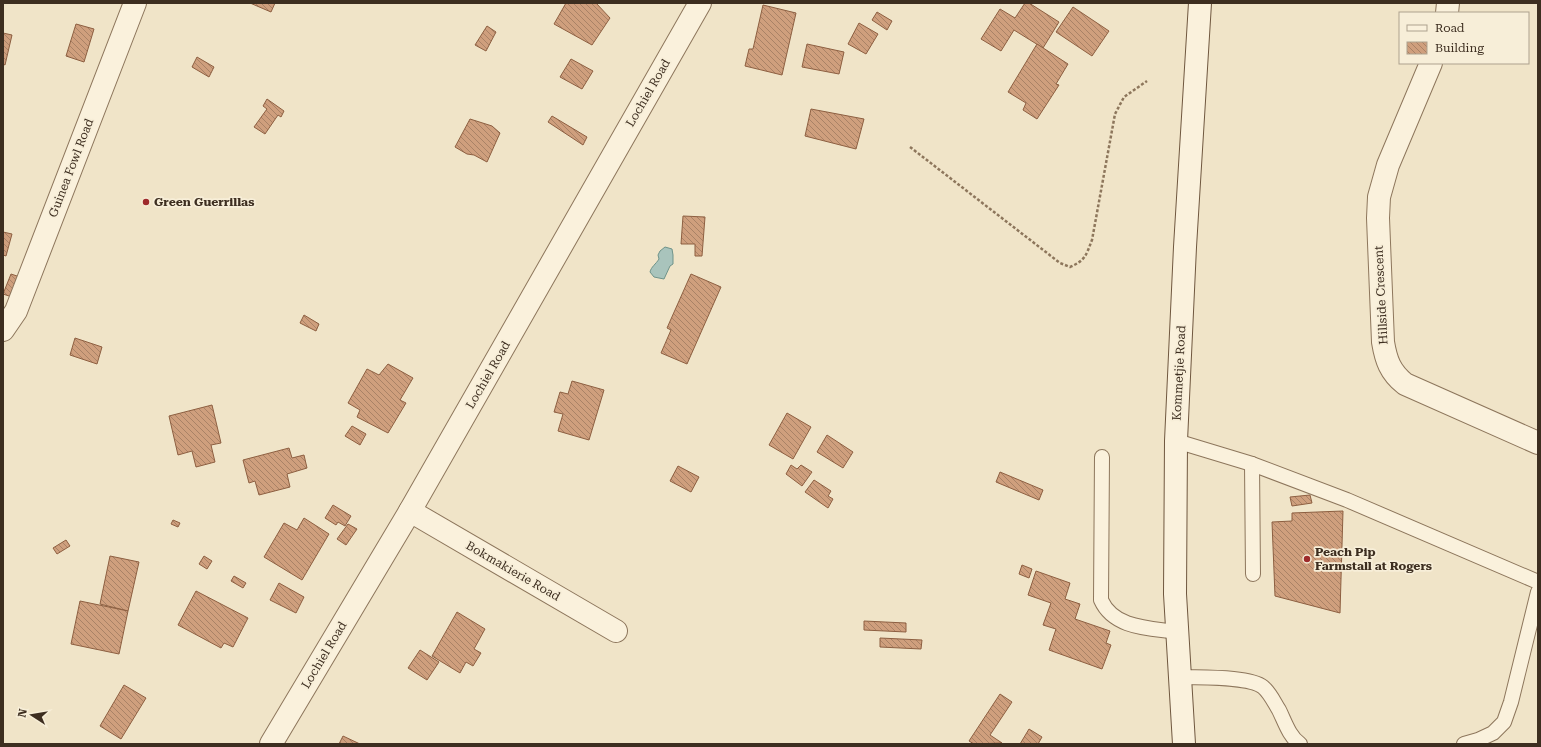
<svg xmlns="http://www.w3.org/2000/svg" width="1541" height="747" font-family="'Roboto Serif',serif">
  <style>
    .water { fill: #a9c4bc; stroke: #6f938a }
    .building { fill: url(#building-back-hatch); stroke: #8d5f41 }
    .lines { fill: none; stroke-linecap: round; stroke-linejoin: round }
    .lane-casing { stroke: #8d765c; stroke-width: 16 }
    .street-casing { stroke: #8d765c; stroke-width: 24 }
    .secondary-casing { stroke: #6f573f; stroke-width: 24 }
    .path { stroke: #8d765c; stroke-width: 2.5; stroke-dasharray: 3 2; stroke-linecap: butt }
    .lane { stroke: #faf1dc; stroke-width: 14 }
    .street { stroke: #faf1dc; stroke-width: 22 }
    .secondary { stroke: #faf1dc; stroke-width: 22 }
    .poi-dot { fill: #9e2a2b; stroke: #f7eed8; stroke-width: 1.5 }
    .labels { text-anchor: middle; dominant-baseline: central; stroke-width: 3.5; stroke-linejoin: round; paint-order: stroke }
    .street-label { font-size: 12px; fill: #3d2e20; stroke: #f7eed8 }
    .poi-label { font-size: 12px; font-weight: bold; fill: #3d2e20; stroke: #f7eed8; text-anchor: start }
  </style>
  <defs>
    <pattern id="building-back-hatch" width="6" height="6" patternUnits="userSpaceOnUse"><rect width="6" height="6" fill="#cf9f7d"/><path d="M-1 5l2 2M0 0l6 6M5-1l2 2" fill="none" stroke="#a98266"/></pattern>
  </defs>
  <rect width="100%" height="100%" fill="#f0e4c8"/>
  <path class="water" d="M665,247L672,249L673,255V264L670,266L664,279L654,277L650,272C651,267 656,264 659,259L658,255L660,251Z"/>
  <g class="building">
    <polygon points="250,3 275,3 271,12"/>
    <polygon points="566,3 596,3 610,18 592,45 554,24"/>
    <polygon points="1025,3 1029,3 1059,22 1043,48 1014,30 1001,51 981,39 1000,9 1015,18"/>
    <polygon points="763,5 796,13 782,75 745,66 749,49 753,49"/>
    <polygon points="1073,7 1109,31 1092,56 1056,32"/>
    <polygon points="877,12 892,21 887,30 872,20"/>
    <polygon points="859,23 878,34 866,54 848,44"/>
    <polygon points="76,24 94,29 84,62 66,56"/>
    <polygon points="487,26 496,32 486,51 475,45"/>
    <polygon points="3,33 12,35 5,65 3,64"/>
    <polygon points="807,44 844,52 839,74 802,67"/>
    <polygon points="1037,44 1068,64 1056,84 1059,85 1037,119 1023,110 1026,103 1008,92"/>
    <polygon points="197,57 214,67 209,77 192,67"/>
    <polygon points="571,59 593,71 582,89 560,77"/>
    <polygon points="267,99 284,111 281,117 278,115 265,134 254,127 267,109 263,106"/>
    <polygon points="811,109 864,119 856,149 805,136"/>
    <polygon points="552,116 587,137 583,145 548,122"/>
    <polygon points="470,119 492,126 500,133 487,162 474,155 467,154 455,147"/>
    <polygon points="683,216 705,217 702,256 695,256 695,244 681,244"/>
    <polygon points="3,232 12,234 6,256 3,255"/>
    <polygon points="11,274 20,277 12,297 3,294"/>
    <polygon points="691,274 721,287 687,364 661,353 671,330 667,328"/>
    <polygon points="304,315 319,324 316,331 300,323"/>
    <polygon points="75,338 102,347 97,364 70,355"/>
    <polygon points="388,364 413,378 400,400 406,403 388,433 357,417 360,410 348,403 367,369 379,375"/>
    <polygon points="572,381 604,390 589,440 558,431 563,414 554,412 560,392 568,394"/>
    <polygon points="212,405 221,443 211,445 215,462 196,467 192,451 178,455 169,416"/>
    <polygon points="787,413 811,427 793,459 769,445"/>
    <polygon points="352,426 366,434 360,445 345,436"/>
    <polygon points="827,435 853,452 843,468 817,452"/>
    <polygon points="289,448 292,458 304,455 307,468 287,474 290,487 259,495 255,481 249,483 243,460"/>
    <polygon points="791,465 797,469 801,465 812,472 802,486 786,474"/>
    <polygon points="678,466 699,477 691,492 670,481"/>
    <polygon points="1000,472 1043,490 1039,500 996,482"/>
    <polygon points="814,480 831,491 828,496 833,499 828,508 805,492"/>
    <polygon points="1310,495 1312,503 1292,506 1290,497"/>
    <polygon points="333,505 351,516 345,526 338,522 336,525 325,518"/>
    <polygon points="1343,511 1340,613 1275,596 1272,522 1292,521 1292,513"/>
    <polygon points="304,518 329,534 302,580 264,557 284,523 297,530"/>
    <polygon points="173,520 180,523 178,527 171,524"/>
    <polygon points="348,524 357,529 346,545 337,539"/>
    <polygon points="66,540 70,546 57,554 53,548"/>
    <polygon points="110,556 139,562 128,611 100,604"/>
    <polygon points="204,556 212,561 207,569 199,564"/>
    <polygon points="1022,565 1032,569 1029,578 1019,574"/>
    <polygon points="1036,571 1070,583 1065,599 1080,604 1075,619 1110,631 1106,643 1111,645 1102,669 1049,650 1056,629 1043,625 1051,603 1028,595"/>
    <polygon points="234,576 246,583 243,588 231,581"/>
    <polygon points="279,583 304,597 296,613 270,600"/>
    <polygon points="196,591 248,618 233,647 224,643 221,648 178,625"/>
    <polygon points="80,601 128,611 119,654 71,644"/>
    <polygon points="457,612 485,629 474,649 481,653 473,666 466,662 460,673 432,656"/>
    <polygon points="864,621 906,623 906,632 864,630"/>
    <polygon points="880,638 922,640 921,649 880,647"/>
    <polygon points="420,650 439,662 427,680 408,668"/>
    <polygon points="124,685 146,698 121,739 100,726"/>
    <polygon points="1000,694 1012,702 990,735 1002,743 974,744 969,741"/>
    <polygon points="1029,729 1042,737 1038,744 1020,744"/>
    <polygon points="343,736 360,744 339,744"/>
  </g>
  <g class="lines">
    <g class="lane-casing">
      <g id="lane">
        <polyline points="1176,441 1252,464 1347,500 1538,582"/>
        <path d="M1102,457L1101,600C1114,629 1150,628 1177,632"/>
        <polyline points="1252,464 1253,574"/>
        <path d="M1180,677C1199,678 1249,676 1263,687C1270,693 1274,702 1279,710C1285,722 1289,736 1300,744"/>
        <polyline points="1464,744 1478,740 1493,733 1504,722 1511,702 1538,592"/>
      </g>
    </g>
    <g class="street-casing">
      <g id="street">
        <polyline points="1447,13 1448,3"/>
        <path d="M1431,63L1388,165L1379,197L1378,218L1383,342C1386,360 1390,372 1405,384L1538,443"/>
        <polyline points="3,330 16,311 135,3"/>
        <polyline points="410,511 616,631"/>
        <polyline points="271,744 410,511 700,3"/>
      </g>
    </g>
    <g class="secondary-casing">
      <polyline id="secondary" points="1184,744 1175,594 1176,441 1185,247 1200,3"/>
    </g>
    <path class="path" d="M910,147L1060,263L1070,267C1086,260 1086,255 1092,240L1115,114L1124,97L1147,81"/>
    <use href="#lane" class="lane"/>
    <use href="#street" class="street"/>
    <use href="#secondary" class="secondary"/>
  </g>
  <g class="poi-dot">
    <circle cx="146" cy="202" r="4"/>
    <circle cx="1307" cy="559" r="4"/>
  </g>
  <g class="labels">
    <g class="street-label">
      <text transform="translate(648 93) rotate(-60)">Lochiel Road</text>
      <text transform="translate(71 168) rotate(-69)">Guinea Fowl Road</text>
      <text transform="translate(1381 295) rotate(-93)">Hillside Crescent</text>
      <text transform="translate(1179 373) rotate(-87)">Kommetjie Road</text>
      <text transform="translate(488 375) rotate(-60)">Lochiel Road</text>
      <text transform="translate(513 571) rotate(30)">Bokmakierie Road</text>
      <text transform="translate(324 655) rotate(-59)">Lochiel Road</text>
    </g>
    <g class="poi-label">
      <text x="154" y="202">Green Guerrillas</text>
      <text x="1315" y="552">Peach Pip<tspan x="1315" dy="14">Farmstall at Rogers</tspan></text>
    </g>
  </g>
  <rect width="1541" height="747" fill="none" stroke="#3d2e20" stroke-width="8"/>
  <rect x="1399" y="12" width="130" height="52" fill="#f7eed8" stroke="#ada18e"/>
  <rect x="1407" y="25" width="20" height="6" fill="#faf1dc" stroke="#ada18e"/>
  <text x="1435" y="32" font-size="12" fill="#3d2e20">Road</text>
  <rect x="1407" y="42" width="20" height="12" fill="url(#building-back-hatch)" stroke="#ada18e"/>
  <text x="1435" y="52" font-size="12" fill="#3d2e20">Building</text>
  <g transform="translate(32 715) rotate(282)" stroke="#f7eed8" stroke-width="3" paint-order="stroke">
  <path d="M0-3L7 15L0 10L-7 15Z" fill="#3d2e20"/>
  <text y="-6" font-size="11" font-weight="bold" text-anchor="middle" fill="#3d2e20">N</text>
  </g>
</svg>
